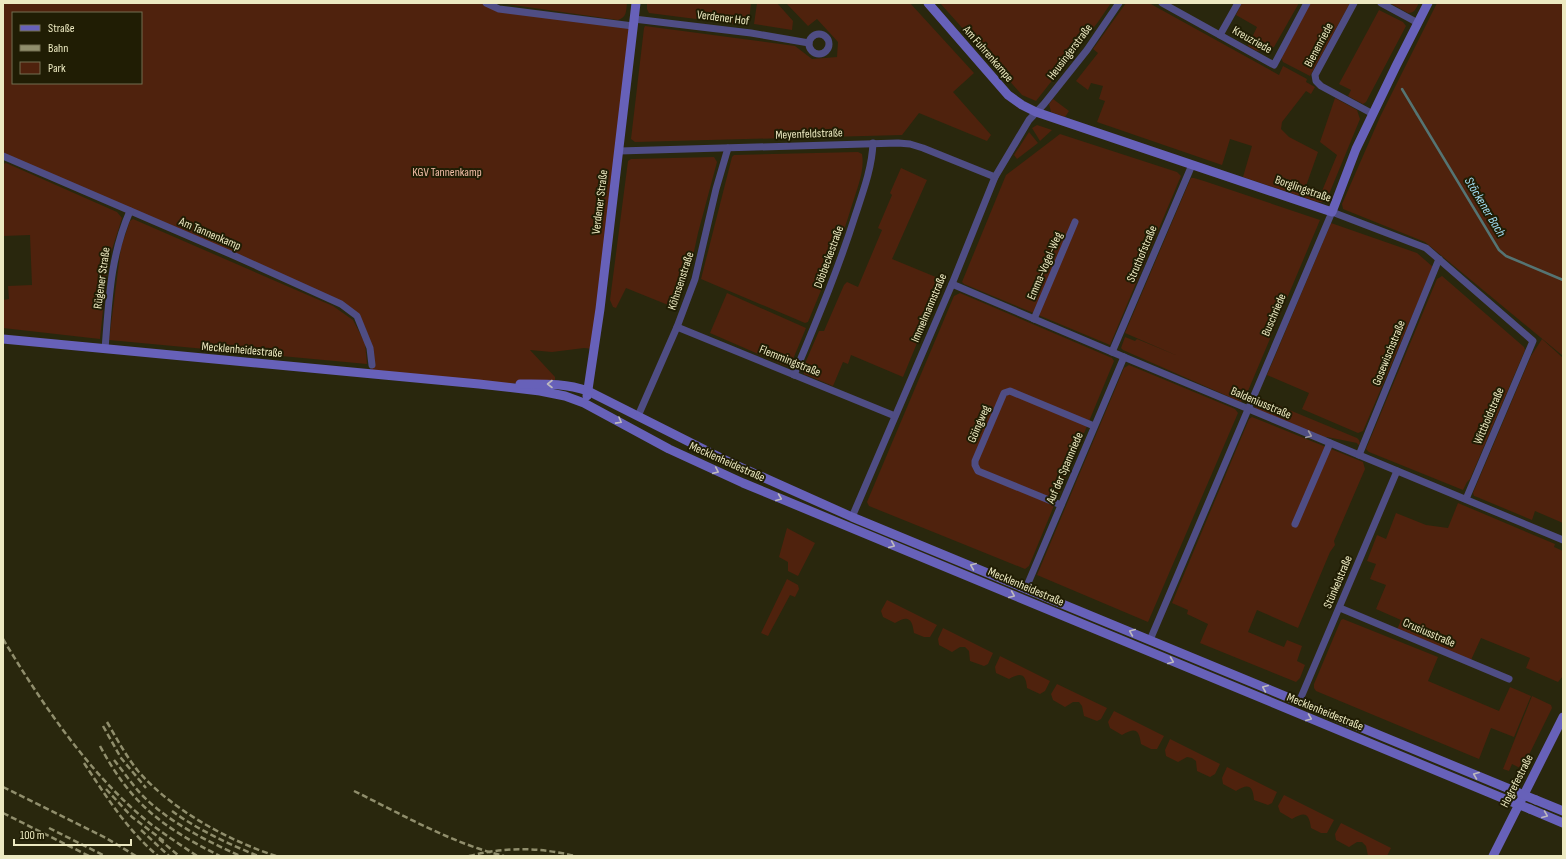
<svg xmlns="http://www.w3.org/2000/svg" width="1566" height="859" font-family="'Sofia Sans Condensed',sans-serif">
  <style>
    .green { fill: #4f220d; fill-rule: evenodd }
    .lines { fill: none; stroke-linecap: round; stroke-linejoin: round }
    .stream { stroke: #557473; stroke-width: 2.5 }
    .street { stroke: #4f4d84; stroke-width: 7 }
    .secondary { stroke: #6761b9; stroke-width: 9 }
    .rail { stroke: #908e6c; stroke-width: 2.5; stroke-dasharray: 6 3; stroke-linecap: butt }
    .secondary-bridge { stroke: #6761b9; stroke-width: 9 }
    .oneway { stroke: #bdb9be }
    .oneway2 { stroke: #9e9ba2 }
    .labels { text-anchor: middle; dominant-baseline: central; stroke-width: 4; stroke-linejoin: round; paint-order: stroke }
    .street-label { font-size: 12px; fill: #ece9c1; stroke: #201d04 }
    .park-label { font-size: 12px; fill: #f1bda7; stroke: #201d04 }
    .water-label { font-size: 13px; font-style: italic; fill: #a1dcf2; stroke: #201d04 }
  </style>
  <rect width="100%" height="100%" fill="#29270d"/>
  <g class="green">
    <path d="M3,3H486L491,7L633,26L593,349L584,348L552,352L530,350L555,377V383L479,384L371,374L372,365L357,316L341,304L3,156ZM13,13H141V83H13Z"/>
    <path d="M500,3H627C626,11 627,17 618,20Z"/>
    <polygon points="647,3 751,3 749,21 743,25 649,13 647,9"/>
    <polygon points="757,3 777,3 793,21 792,30 754,24"/>
    <polygon points="786,3 910,3 974,73 953,92 991,135 987,141 919,113 902,135 635,142 631,139 644,28 645,26 795,46 812,59 837,57 838,42 817,19 808,26"/>
    <polygon points="940,3 1111,3 1098,22 1036,101 1022,95"/>
    <polygon points="1126,3 1149,3 1279,75 1283,66 1307,79 1306,82 1315,87 1311,94 1306,91 1282,122 1281,129 1289,137 1318,152 1306,186 1322,191 1337,155 1320,142 1335,98 1357,110 1360,119 1327,199 1323,202 1318,202 1243,177 1252,146 1230,139 1222,165 1097,122 1105,101 1099,99 1103,86 1091,83 1088,90 1076,81 1098,53 1093,49"/>
    <polygon points="1242,3 1299,3 1274,47 1257,51 1248,46 1257,27 1236,15"/>
    <polygon points="1310,3 1350,3 1310,76 1283,62 1281,58"/>
    <path d="M1390,3H1419C1416,8 1415,13 1408,13Z"/>
    <polygon points="1437,3 1563,3 1563,356 1425,242 1343,209 1342,204 1380,117"/>
    <polygon points="1379,10 1403,22 1406,26 1366,102 1363,104 1348,96 1351,90 1339,84"/>
    <polygon points="1053,99 1069,111 1065,117 1051,112 1049,104"/>
    <polygon points="1037,125 1052,130 1040,141 1032,128"/>
    <polygon points="1029,132 1038,143 1017,159 1014,155"/>
    <polygon points="1060,134 1177,172 1181,176 1110,345 964,284 962,282 1006,175"/>
    <path d="M858,152L862,154C865,170 857,189 852,205C840,245 824,283 808,322L805,323L701,279L732,157L734,155Z"/>
    <polygon points="714,157 717,162 698,233 690,270 681,296 677,295 673,307 626,288 616,308 613,307 610,300 628,161 631,159"/>
    <polygon points="6,163 117,212 122,218 108,262 100,339 3,328 3,300 9,299 8,286 32,285 30,235 3,236 3,164"/>
    <polygon points="901,168 927,180 892,259 943,280 903,377 851,355 848,364 843,362 833,386 804,374 803,368 819,331 824,331 844,285 847,282 858,287 882,230 878,228 892,195 890,193"/>
    <polygon points="1191,178 1194,178 1204,181 1320,220 1245,398 1241,402 1123,350 1121,348 1125,337 1135,341 1137,339 1178,356 1125,333 1190,180"/>
    <polygon points="133,219 333,306 353,320 365,343 367,364 109,340 121,247 130,221"/>
    <polygon points="1331,223 1417,253 1433,267 1363,431 1358,433 1302,409 1309,393 1267,375"/>
    <polygon points="1442,276 1524,347 1525,350 1470,479 1467,482 1463,490 1369,452 1366,449 1437,279"/>
    <polygon points="727,293 806,328 791,364 786,366 710,333"/>
    <polygon points="960,293 1112,358 1114,361 1029,566 1025,569 869,506 867,502 954,296"/>
    <polygon points="1542,339 1563,358 1563,523 1535,511 1532,520 1477,497 1474,496 1473,493 1531,356"/>
    <polygon points="1129,365 1235,409 1238,413 1148,622 1037,575 1124,368"/>
    <polygon points="1260,398 1357,438 1359,440 1360,444 1358,445 1357,443 1327,437 1324,438 1257,410 1254,406 1257,399"/>
    <polygon points="1252,417 1363,462 1365,469 1334,541 1335,545 1330,552 1298,628 1257,610 1248,632 1284,647 1287,640 1302,646 1297,661 1305,665 1300,678 1296,682 1200,643 1208,624 1187,614 1188,610 1172,603 1249,419"/>
    <polygon points="1458,503 1555,544 1554,547 1563,551 1563,676 1558,682 1526,668 1530,658 1481,638 1471,660 1397,630 1401,620 1376,609 1386,585 1370,579 1376,564 1367,561 1377,535 1386,539 1396,513 1426,525 1448,528"/>
    <polygon points="787,528 815,543 798,576 788,571 788,562 779,557"/>
    <polygon points="787,579 798,585 799,589 795,597 790,595 768,636 761,633"/>
    <path d="M887,600L937,625L930,637H924L914,633C912,618 908,615 895,623L883,617L881,611Z"/>
    <polygon points="1343,619 1438,657 1428,681 1499,711 1510,687 1531,696 1514,737 1491,728 1479,759 1316,691 1314,688 1314,684 1341,620"/>
    <polygon points="943,628 993,653 988,664 984,666 970,661 969,651 965,647 960,647 952,652 939,645 938,639"/>
    <path d="M1000,656L1050,681L1045,691L1040,694L1027,688C1026,674 1021,672 1009,679L996,673L995,667Z"/>
    <polygon points="1057,684 1107,708 1101,719 1097,721 1084,716 1082,706 1079,702 1073,702 1065,707 1053,700 1051,694"/>
    <polygon points="1532,696 1551,705 1552,708 1522,769 1512,764 1509,771 1503,769"/>
    <path d="M1114,711L1164,736L1157,749H1151L1141,744C1139,729 1135,727 1122,735L1110,728L1108,722Z"/>
    <polygon points="1170,739 1220,764 1215,774 1210,777 1197,771 1196,761 1192,758 1187,757 1178,762 1166,756 1165,750"/>
    <path d="M1227,767L1277,792L1272,803L1268,805L1254,800C1253,785 1248,783 1236,791L1223,784L1222,778Z"/>
    <path d="M1284,795L1334,820L1327,833H1321L1311,828C1309,813 1305,811 1292,819L1280,812L1278,806Z"/>
    <polygon points="1341,823 1391,848 1387,856 1368,856 1366,846 1362,842 1357,842 1349,847 1336,840 1335,834"/>
  </g>
  <g class="lines">
    <g class="stream">
      <polyline points="1402,89 1417,114"/>
      <polyline points="1417,114 1499,250 1506,256 1563,280"/>
    </g>
    <g class="street">
      <polyline points="486,3 499,9 633,26"/>
      <polyline points="1162,3 1274,65 1307,3"/>
      <polyline points="1354,3 1315,75 1316,81 1321,86 1373,114"/>
      <polyline points="1381,3 1418,23"/>
      <polyline points="634,19 751,33 809,43"/>
      <circle cx="819" cy="44" r="10"/>
      <polyline points="1220,35 1238,3"/>
      <polyline points="619,151 898,143 910,144 923,148 995,177"/>
      <polyline points="3,156 235,256 341,304 357,316 370,348 372,365"/>
      <polyline points="952,284 1112,352 1563,540"/>
      <polyline points="1034,319 1075,222"/>
      <polyline points="677,327 895,416"/>
      <path d="M105,349C109,300 110,257 130,211"/>
      <polyline points="1112,352 1192,165"/>
      <path d="M794,375C816,322 838,270 855,216C863,192 872,168 873,143"/>
      <polyline points="638,416 677,327 695,279 716,189 728,148"/>
      <polyline points="1359,455 1439,259"/>
      <polyline points="1061,505 978,471 975,465 975,461 1004,393 1010,391 1094,426"/>
      <polyline points="852,517 952,284 995,177 1029,120 1044,104 1087,50 1119,3"/>
      <polyline points="1295,524 1330,443"/>
      <polyline points="1026,588 1124,357"/>
      <polyline points="1340,608 1509,679"/>
      <polyline points="1150,640 1332,212 1426,248 1533,341 1466,499"/>
      <polyline points="1299,702 1397,471"/>
    </g>
    <g class="secondary">
      <polyline points="928,3 1008,95 1022,105 1036,112 1332,212 1356,149 1396,66 1428,3"/>
      <polyline points="3,339 479,384 540,391 565,396 584,403 669,449 743,483 1507,800"/>
      <path d="M520,384C544,384 565,383 588,391L729,462L852,517L1512,790"/>
      <polyline points="587,396 600,309 636,3"/>
      <polyline points="1536,800 1563,811"/>
      <polyline points="1530,809 1563,823"/>
      <polyline points="1493,856 1563,717"/>
    </g>
    <g class="rail">
      <path d="M3,639C42,704 92,778 152,825C167,836 182,846 197,856"/>
      <path d="M107,722C117,739 126,756 138,771C172,810 227,840 276,856"/>
      <polyline points="103,726 121,758 146,788"/>
      <path d="M100,746C131,804 162,827 220,856"/>
      <path d="M114,760C123,771 131,783 141,794C168,822 205,840 240,856"/>
      <path d="M84,763C106,796 127,830 158,856"/>
      <polyline points="3,787 106,838 136,856"/>
      <polyline points="106,789 132,817 165,842"/>
      <path d="M354,791C403,815 451,843 504,856"/>
      <path d="M172,811C198,830 229,844 258,856"/>
      <polyline points="3,813 89,856"/>
      <polyline points="49,828 105,856"/>
      <polyline points="141,830 169,856"/>
      <polyline points="159,839 179,856"/>
      <path d="M469,856C505,847 538,847 575,856"/>
    </g>
    <g class="secondary-bridge">
      <polyline points="1512,790 1536,800"/>
      <polyline points="1507,800 1530,809"/>
    </g>
  </g>
  <defs><path id="oneway-chevron" d="M-2-3.5L2.5 0L-2 3.5" fill="none" stroke-width="1.6" stroke-linecap="round" stroke-linejoin="round"/></defs>
  <g class="oneway">
    <use href="#oneway-chevron" transform="translate(550 384) rotate(-180)"/>
    <use href="#oneway-chevron" transform="translate(619 421) rotate(29)"/>
    <use href="#oneway-chevron" transform="translate(716 471) rotate(24)"/>
    <use href="#oneway-chevron" transform="translate(779 498) rotate(22)"/>
    <use href="#oneway-chevron" transform="translate(892 545) rotate(23)"/>
    <use href="#oneway-chevron" transform="translate(973 566) rotate(-158)"/>
    <use href="#oneway-chevron" transform="translate(1012 595) rotate(23)"/>
    <use href="#oneway-chevron" transform="translate(1132 632) rotate(-157)"/>
    <use href="#oneway-chevron" transform="translate(1171 661) rotate(22)"/>
    <use href="#oneway-chevron" transform="translate(1265 688) rotate(-157)"/>
    <use href="#oneway-chevron" transform="translate(1309 718) rotate(22)"/>
    <use href="#oneway-chevron" transform="translate(1476 775) rotate(-158)"/>
    <use href="#oneway-chevron" transform="translate(1545 815) rotate(22)"/>
  </g>
  <use class="oneway2" href="#oneway-chevron" transform="translate(1309 435) rotate(23)"/>
  <g class="labels">
    <g class="street-label">
      <text transform="translate(723 18) rotate(7)">Verdener Hof</text>
      <text transform="translate(1252 40) rotate(29)">Kreuzriede</text>
      <text transform="translate(1319 45) rotate(-62)">Bienenriede</text>
      <text transform="translate(1070 52) rotate(-53)">Heusingerstraße</text>
      <text transform="translate(988 54) rotate(49)">Am Fuhrenkampe</text>
      <text transform="translate(809 134) rotate(-2)">Meyenfeldstraße</text>
      <text transform="translate(1303 189) rotate(19)">Borglingstraße</text>
      <text transform="translate(600 202) rotate(-83)">Verdener Straße</text>
      <text transform="translate(210 234) rotate(23)">Am Tannenkamp</text>
      <text transform="translate(1142 254) rotate(-67)">Struthofstraße</text>
      <text transform="translate(829 257) rotate(-70)">Döbbeckestraße</text>
      <text transform="translate(1045 266) rotate(-67)">Emma-Vogel-Weg</text>
      <text transform="translate(102 278) rotate(-82)">Rügener Straße</text>
      <text transform="translate(681 281) rotate(-72)">Köhnsenstraße</text>
      <text transform="translate(929 308) rotate(-67)">Immelmannstraße</text>
      <text transform="translate(1274 315) rotate(-67)">Buschriede</text>
      <text transform="translate(242 350) rotate(5)">Mecklenheidestraße</text>
      <text transform="translate(1389 353) rotate(-68)">Gosewischstraße</text>
      <text transform="translate(790 361) rotate(22)">Flemmingstraße</text>
      <text transform="translate(1261 403) rotate(23)">Baldeniusstraße</text>
      <text transform="translate(1489 416) rotate(-67)">Wittboldstraße</text>
      <text transform="translate(979 424) rotate(-67)">Göingweg</text>
      <text transform="translate(727 462) rotate(24)">Mecklenheidestraße</text>
      <text transform="translate(1065 468) rotate(-67)">Auf der Spannriede</text>
      <text transform="translate(1338 582) rotate(-67)">Stünkelstraße</text>
      <text transform="translate(1026 587) rotate(23)">Mecklenheidestraße</text>
      <text transform="translate(1429 633) rotate(23)">Crusiusstraße</text>
      <text transform="translate(1325 712) rotate(22)">Mecklenheidestraße</text>
      <text transform="translate(1517 781) rotate(-63)">Hogrefestraße</text>
    </g>
    <g class="park-label">
      <text x="447" y="172">KGV Tannenkamp</text>
    </g>
    <g class="water-label">
      <text transform="translate(1485 207) rotate(59)">Stöckener Bach</text>
    </g>
  </g>
  <rect width="1566" height="859" fill="none" stroke="#ece9c1" stroke-width="8"/>
  <rect x="12" y="12" width="130" height="72" fill="#201d04" stroke="#726f50"/>
  <rect x="20" y="25" width="20" height="6" fill="#6761b9" stroke="#726f50"/>
  <text x="48" y="32" font-size="12" fill="#ece9c1">Straße</text>
  <rect x="20" y="45" width="20" height="6" fill="#908e6c" stroke="#726f50"/>
  <text x="48" y="52" font-size="12" fill="#ece9c1">Bahn</text>
  <rect x="20" y="62" width="20" height="12" fill="#4f220d" stroke="#726f50"/>
  <text x="48" y="72" font-size="12" fill="#ece9c1">Park</text>
  <path d="M14 839v6h117v-6" fill="none" stroke="#ece9c1" stroke-width="2"/>
  <text x="20" y="839" font-size="12" fill="#ece9c1" stroke="#201d04" stroke-width="3" paint-order="stroke">100 m</text>
</svg>
